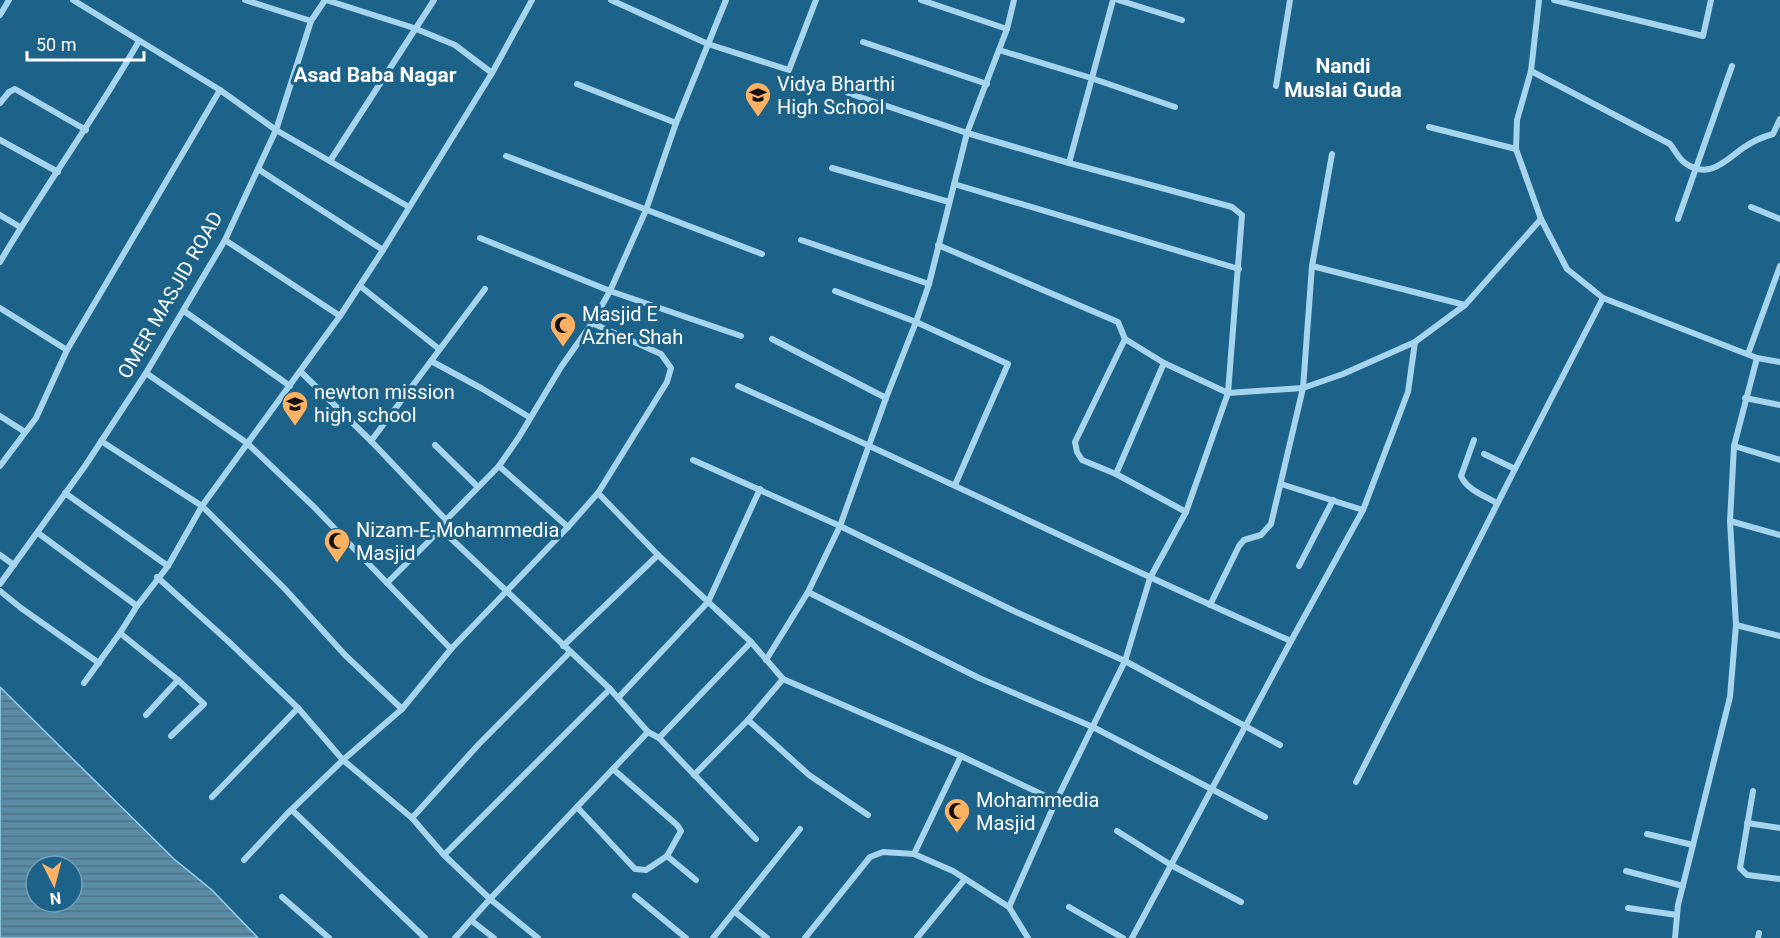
<svg xmlns="http://www.w3.org/2000/svg" width="1780" height="938" font-family="Roboto,sans-serif">
  <style>
    .water { fill: url(#water-rules); stroke: #99d2ee; stroke-width: 1.5; fill-rule: evenodd }
    .lines { fill: none; stroke-linecap: round; stroke-linejoin: round }
    .minor { stroke: #a6d4ec; stroke-width: 6 }
    .labels { text-anchor: middle; dominant-baseline: central; stroke-width: 6; stroke-linejoin: round; paint-order: stroke }
    .poi-label { font-size: 20px; fill: #fff; stroke: #1c6289; text-anchor: start }
    .street-label { font-size: 20px; fill: #fff; stroke: #1c6289 }
    .neighbourhood-label { font-size: 21px; font-weight: bold; fill: #fff; stroke: #1c6289 }
  </style>
  <defs>
    <pattern id="water-rules" width="6" height="5" patternUnits="userSpaceOnUse" patternTransform="scale(1.5)"><rect width="6" height="5" fill="#5a8ca7"/><path d="M0 2.5h6" fill="none" stroke="#547283"/></pattern>
  </defs>
  <rect width="100%" height="100%" fill="#1c6289"/>
  <path class="water" d="M0,687L174,859L212,890L258,938H0ZM36,866H72V902H36Z"/>
  <g class="lines">
    <g class="minor">
      <polyline points="73,0 220,90 276,130 409,207"/>
      <polyline points="245,0 311,21"/>
      <polyline points="326,0 414,28 455,45 492,73"/>
      <polyline points="611,0 708,44 789,70 816,0"/>
      <polyline points="921,0 1007,29"/>
      <polyline points="1118,0 1182,20"/>
      <polyline points="1539,0 1531,71 1517,120 1516,149 1541,219 1567,269 1603,298 1757,358 1780,362"/>
      <polyline points="1554,0 1703,36 1711,0"/>
      <polyline points="0,15 9,0"/>
      <polyline points="863,42 987,84"/>
      <polyline points="999,50 1091,78 1175,107"/>
      <path d="M1531,71L1670,144C1675,150 1679,159 1685,163C1709,180 1725,161 1743,148C1753,141 1762,137 1773,134L1780,119"/>
      <polyline points="577,84 676,123"/>
      <polyline points="1276,86 1290,0"/>
      <polyline points="848,93 967,133 1069,163 1232,207 1242,215 1228,393 1186,512 1150,578 1125,661 1056,801 1009,907"/>
      <polyline points="0,103 9,92 15,89 86,130"/>
      <polyline points="1429,127 1516,149"/>
      <polyline points="0,140 58,172"/>
      <polyline points="506,156 762,254"/>
      <polyline points="330,161 434,0"/>
      <polyline points="1069,163 1113,0"/>
      <polyline points="832,168 949,202"/>
      <polyline points="258,169 383,250"/>
      <polyline points="954,184 1239,269"/>
      <polyline points="1751,207 1780,219"/>
      <polyline points="0,215 20,227"/>
      <polyline points="1678,219 1732,66"/>
      <polyline points="480,238 610,291 741,336"/>
      <polyline points="225,240 340,316"/>
      <polyline points="801,240 929,284"/>
      <polyline points="938,245 1118,322 1125,339 1164,363 1228,393 1303,388 1343,374 1415,342 1465,305 1541,219"/>
      <path d="M0,262C44,187 96,117 139,41"/>
      <polyline points="1312,266 1465,305"/>
      <polyline points="360,286 439,349"/>
      <polyline points="835,291 916,322 1008,364 955,485"/>
      <polyline points="0,308 67,350"/>
      <polyline points="184,311 290,386"/>
      <polyline points="772,339 886,398"/>
      <polyline points="1125,339 1075,442 1077,452 1082,460 1116,474 1186,512"/>
      <polyline points="1748,354 1780,266"/>
      <polyline points="431,361 485,289"/>
      <polyline points="301,372 371,441"/>
      <polyline points="146,373 247,443 315,508 387,583"/>
      <path d="M738,386C924,469 1105,559 1291,641L1363,510L1408,392L1415,342"/>
      <polyline points="1745,398 1780,405"/>
      <polyline points="0,416 25,432"/>
      <path d="M1474,440L1461,476C1467,490 1485,496 1497,503"/>
      <polyline points="101,441 202,506 285,589 345,655 402,709"/>
      <polyline points="435,445 478,487"/>
      <polyline points="1734,446 1780,460"/>
      <polyline points="1484,454 1515,469 1603,298"/>
      <polyline points="693,460 840,526 1016,612 1125,661 1280,745"/>
      <polyline points="0,466 36,418 67,350 220,90"/>
      <polyline points="499,466 568,527"/>
      <polyline points="1116,474 1164,363"/>
      <polyline points="1281,484 1363,510"/>
      <polyline points="65,493 168,566"/>
      <polyline points="598,493 658,555 751,642 783,679 961,756 1056,801"/>
      <polyline points="446,520 371,441 431,361 481,388 529,417"/>
      <polyline points="1730,521 1780,535"/>
      <polyline points="441,529 446,520 499,466 519,437 561,367 592,323 610,291 646,210 676,123 726,0"/>
      <polyline points="38,533 137,606"/>
      <polyline points="0,555 14,565"/>
      <polyline points="1299,566 1333,500"/>
      <polyline points="157,577 229,642 298,708 343,760 412,818 444,855 490,899 648,732"/>
      <polyline points="0,584 85,466 146,373 225,240 276,130 311,21 325,0"/>
      <polyline points="0,591 21,608 99,663"/>
      <polyline points="808,592 979,678 1093,727 1265,817"/>
      <polyline points="1210,605 1239,546 1244,540 1261,535 1271,524 1303,388 1312,266 1332,154"/>
      <polyline points="1736,625 1780,636"/>
      <polyline points="120,633 178,680 204,704 171,736"/>
      <polyline points="563,646 658,555"/>
      <polyline points="451,649 387,583 441,529 610,689 648,732 659,738 756,839"/>
      <polyline points="766,660 808,592 840,526 886,398 916,322 929,284 967,133 1007,29 1014,0"/>
      <polyline points="84,683 120,633 137,606 168,566 202,506 340,316 383,250 492,73 532,0"/>
      <polyline points="618,698 708,602 760,489"/>
      <polyline points="146,715 178,680"/>
      <polyline points="748,720 809,775 868,815"/>
      <polyline points="659,738 751,642"/>
      <polyline points="613,769 677,825 681,831 667,856 696,880"/>
      <polyline points="694,775 748,720 783,679"/>
      <polyline points="1356,782 1515,469"/>
      <polyline points="1753,791 1740,868 1747,875 1780,879"/>
      <polyline points="212,797 298,708"/>
      <polyline points="577,807 635,869 646,870 667,856"/>
      <polyline points="292,810 425,938"/>
      <polyline points="412,818 479,744 570,652"/>
      <polyline points="1747,823 1780,828"/>
      <polyline points="1117,831 1171,865 1241,902"/>
      <polyline points="1647,834 1693,845"/>
      <polyline points="914,854 961,756"/>
      <polyline points="444,855 610,689"/>
      <polyline points="244,860 287,814 343,760 402,709 451,649 568,527 598,493 667,382 671,368 661,354 592,323"/>
      <polyline points="1626,871 1683,886"/>
      <polyline points="635,896 686,938"/>
      <polyline points="282,897 329,938"/>
      <polyline points="1069,907 1123,938"/>
      <polyline points="1628,908 1677,915"/>
      <polyline points="735,912 767,938"/>
      <polyline points="472,921 494,938"/>
      <polyline points="455,938 490,899 538,938"/>
      <polyline points="713,938 800,829"/>
      <polyline points="805,938 870,857 883,852 914,854 953,871 1009,907 1028,938"/>
      <polyline points="917,938 965,879"/>
      <polyline points="1132,938 1291,641"/>
      <polyline points="1675,938 1678,905 1730,697 1736,625 1730,521 1734,446 1757,358"/>
      <polyline points="1758,938 1759,933"/>
    </g>
  </g>
  <defs>
    <g id="school-pin" transform="scale(1.35)"><path d="M0 17L-7.5 6A9.5 9.5 0 1 1 7.5 6Z" fill="#fdb163" stroke="#1c6289"/><path d="M0-5L7-2L0 1L-7-2ZM-4 1L0 2.5L4 1V4Q0 6-4 4Z" fill="#111"/></g>
    <g id="mosque-pin" transform="scale(1.35)"><path d="M0 17L-7.5 6A9.5 9.5 0 1 1 7.5 6Z" fill="#fdb163" stroke="#1c6289"/><path d="M3.5-4.9A6 6 0 1 0 3.5 4.9A5 5 0 1 1 3.5-4.9Z" fill="#111"/></g>
  </defs>
  <g fill-rule="evenodd">
    <use href="#school-pin" x="758" y="95"/>
    <use href="#mosque-pin" x="563" y="325"/>
    <use href="#school-pin" x="295" y="404"/>
    <use href="#mosque-pin" x="337" y="541"/>
    <use href="#mosque-pin" x="957" y="811"/>
  </g>
  <g class="labels">
    <g class="poi-label">
      <text x="777" y="84">Vidya Bharthi<tspan x="777" dy="23">High School</tspan></text>
      <text x="582" y="314">Masjid E<tspan x="582" dy="23">Azher Shah</tspan></text>
      <text x="314" y="392">newton mission<tspan x="314" dy="23">high school</tspan></text>
      <text x="356" y="530">Nizam-E-Mohammedia<tspan x="356" dy="23">Masjid</tspan></text>
      <text x="976" y="800">Mohammedia<tspan x="976" dy="23">Masjid</tspan></text>
    </g>
    <g class="street-label">
      <text transform="translate(170 295) rotate(-60)">OMER MASJID ROAD</text>
    </g>
    <g class="neighbourhood-label">
      <text x="1343" y="66">Nandi<tspan x="1343" dy="24">Muslai Guda</tspan></text>
      <text x="375" y="75">Asad Baba Nagar</text>
    </g>
  </g>
  <g transform="translate(54 884) rotate(174)"><circle r="28" fill="#1c6289" stroke="#77a1b8" stroke-width="1.5"/>
  <path d="M0-4.5L10 22L0 15L-10 22Z" fill="#fdb163"/>
  <text y="-9" font-size="16" font-weight="bold" text-anchor="middle" fill="#ffffff">N</text>
  </g>
  <path d="M27 51v9h117v-9" fill="none" stroke="#ffffff" stroke-width="3"/>
  <text x="36" y="51" font-size="18" fill="#ffffff" stroke="#1c6289" stroke-width="4.5" paint-order="stroke">50 m</text>
</svg>
